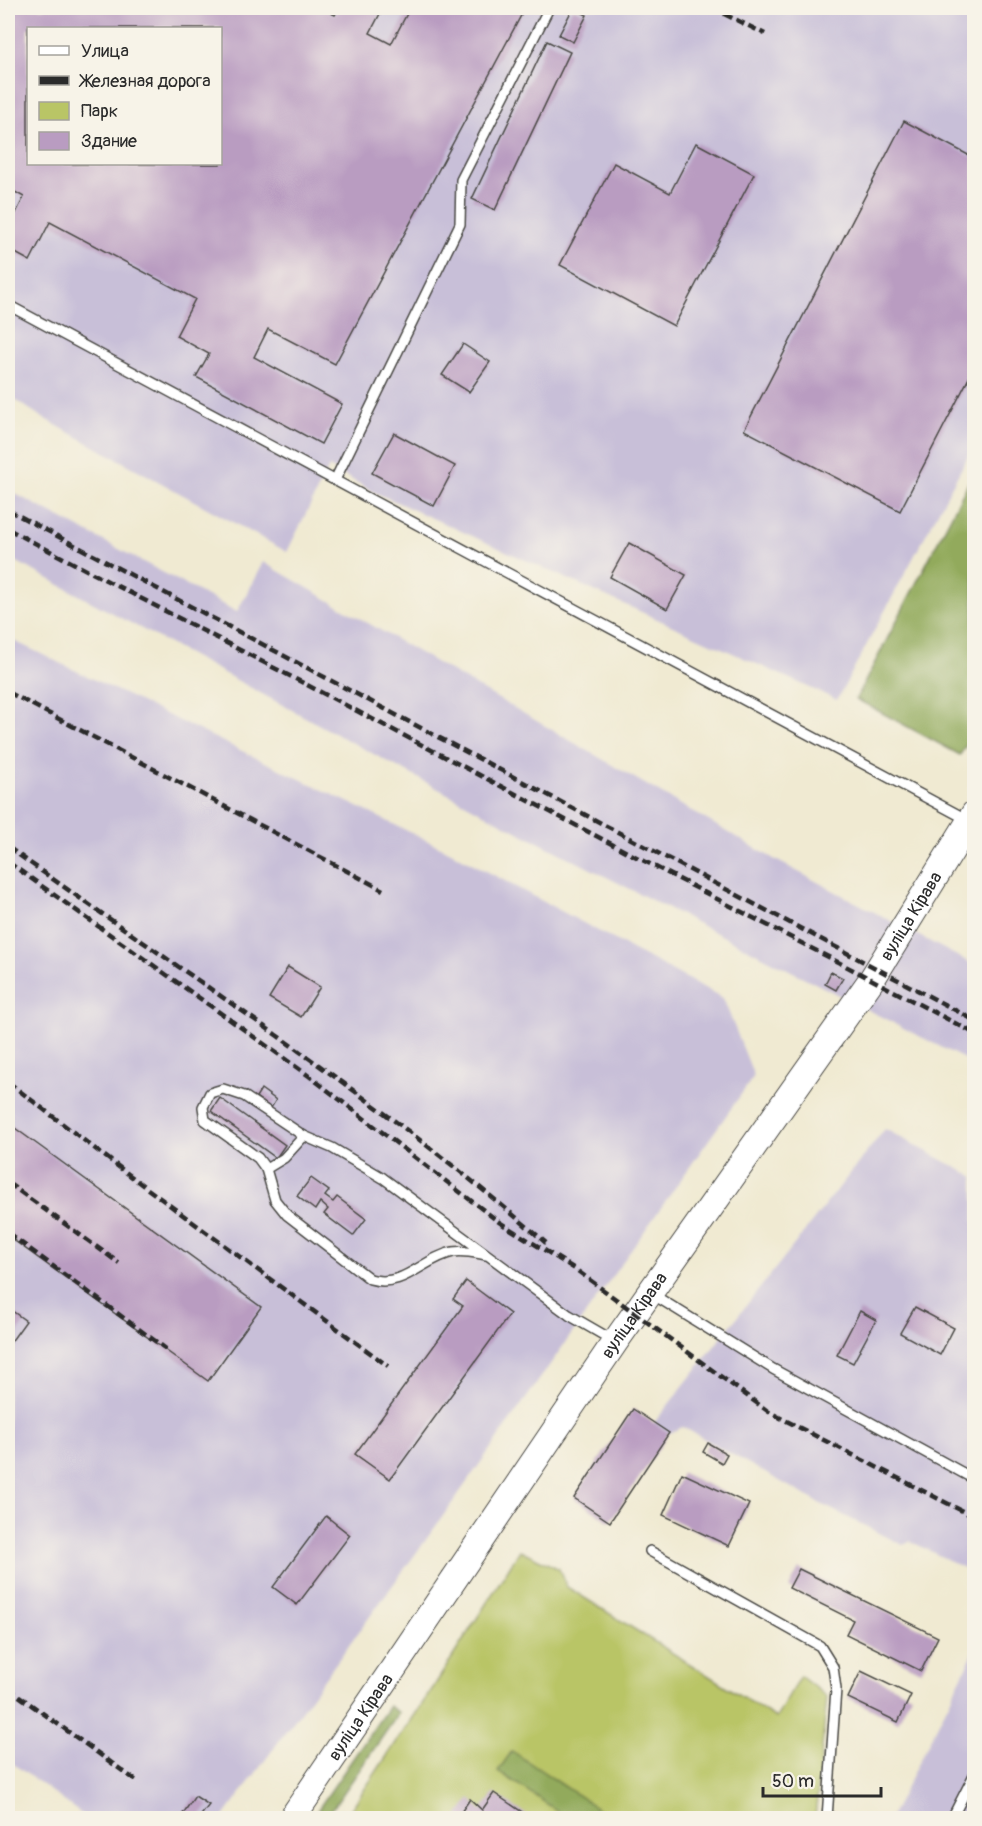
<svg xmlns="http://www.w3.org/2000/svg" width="982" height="1826" font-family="Pangolin,sans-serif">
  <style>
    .industrial { fill: #c8bfd8; fill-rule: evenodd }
    .green { fill: #b9c566; stroke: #727848; stroke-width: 1.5 }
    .forest { fill: #92aa5b; stroke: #5e6a43; stroke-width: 1.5 }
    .building { fill: #b99cc1; fill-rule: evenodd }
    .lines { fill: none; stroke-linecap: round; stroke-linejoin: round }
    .lane-casing { stroke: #494844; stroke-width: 12 }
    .secondary-casing { stroke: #494844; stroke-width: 28 }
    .lane { stroke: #fff; stroke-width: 9 }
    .secondary { stroke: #fff; stroke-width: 26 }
    .rail { stroke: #2b2b2b; stroke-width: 4.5; stroke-dasharray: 9 4.5; stroke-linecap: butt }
    .labels { text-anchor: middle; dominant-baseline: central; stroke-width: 4.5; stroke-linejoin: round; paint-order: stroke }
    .street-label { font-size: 18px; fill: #2b2b2b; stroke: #f7f3e8 }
  </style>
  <rect width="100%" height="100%" fill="#f7f3e8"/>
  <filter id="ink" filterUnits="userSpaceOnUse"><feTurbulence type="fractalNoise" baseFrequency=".0167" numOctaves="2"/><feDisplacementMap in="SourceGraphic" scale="12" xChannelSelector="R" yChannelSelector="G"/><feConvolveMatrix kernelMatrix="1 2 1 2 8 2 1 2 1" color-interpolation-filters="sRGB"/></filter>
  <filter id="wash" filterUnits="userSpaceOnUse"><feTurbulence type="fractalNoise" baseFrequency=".008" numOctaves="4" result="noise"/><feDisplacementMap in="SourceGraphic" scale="24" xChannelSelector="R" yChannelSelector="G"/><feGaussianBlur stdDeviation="1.35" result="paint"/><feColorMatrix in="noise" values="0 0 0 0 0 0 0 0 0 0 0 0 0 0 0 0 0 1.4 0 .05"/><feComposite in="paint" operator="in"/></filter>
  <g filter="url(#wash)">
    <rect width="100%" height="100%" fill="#f0ead2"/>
    <g class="industrial">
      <path d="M8,8H974V445L837,700L374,492L329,467L287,552L43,418L8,395ZM28,28H220V164H28Z"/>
      <polygon points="8,490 237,612 263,562 774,859 974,965 974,1064 520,833 8,557"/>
      <polygon points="8,638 451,852 723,998 754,1076 438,1523 223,1818 87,1818 8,1760"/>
      <polygon points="885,1129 974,1177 974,1573 910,1541 903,1545 819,1503 683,1427 669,1433 654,1423"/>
      <polygon points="974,1651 974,1818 890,1818 946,1708"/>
    </g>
    <polygon class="green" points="520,1550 559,1569 567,1587 776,1718 800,1676 827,1697 815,1818 800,1818 794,1814 790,1818 345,1818 433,1688"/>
    <g class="forest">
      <polygon points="974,472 974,732 960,755 856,699"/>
      <polygon points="389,1706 399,1713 326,1818 312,1818"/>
      <polygon points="512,1751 612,1818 568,1818 498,1771"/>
    </g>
    <g id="blocks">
      <g class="building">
        <path d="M14,8H321L335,15L339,8H383L370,33L391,44L410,8H525L335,364L268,329L254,357L342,404L321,444L196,377L209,354L176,336L195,299L50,222L30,261L8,249V229L24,197L8,188V21ZM28,28H220V164H28Z"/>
        <polygon points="573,8 587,15 573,42 559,35"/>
        <polygon points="547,41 570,52 495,210 472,199"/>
        <polygon points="904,121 974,158 974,368 900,511 744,430"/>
        <polygon points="696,143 754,174 674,326 560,265 614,163 670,193"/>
        <polygon points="463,344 490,362 469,392 442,375"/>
        <polygon points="394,433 455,466 434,506 372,473"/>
        <polygon points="629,543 686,575 667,609 610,577"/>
        <polygon points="288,967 320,987 301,1017 269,998"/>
        <polygon points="831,972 843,978 836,990 825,984"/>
        <polygon points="261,1089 276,1100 271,1108 256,1097"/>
        <polygon points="220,1098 285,1145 276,1158 211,1111"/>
        <polygon points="8,1123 261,1307 208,1381 8,1236"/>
        <polygon points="311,1178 329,1191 325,1196 333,1202 337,1197 366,1219 353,1236 324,1214 328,1209 320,1202 315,1210 297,1196"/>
        <polygon points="466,1281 510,1314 390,1479 355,1454 463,1306 453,1299"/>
        <polygon points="915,1307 954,1328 940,1355 900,1333"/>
        <polygon points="8,1308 26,1321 8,1346"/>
        <polygon points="860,1311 876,1320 853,1363 837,1355"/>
        <polygon points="633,1409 669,1433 610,1522 574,1498"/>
        <polygon points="708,1443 727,1454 722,1463 703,1452"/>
        <polygon points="682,1473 749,1504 729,1546 663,1515"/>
        <polygon points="326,1516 350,1535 297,1605 273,1587"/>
        <polygon points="799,1569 938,1637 921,1671 846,1634 853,1620 789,1588"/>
        <polygon points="861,1671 911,1695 898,1722 848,1698"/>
        <polygon points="494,1793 531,1818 457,1818 470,1799 482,1810"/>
        <polygon points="195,1796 209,1805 199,1818 180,1818"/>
      </g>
    </g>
  </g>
  <g filter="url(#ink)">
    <use href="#blocks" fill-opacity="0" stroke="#494844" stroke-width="1.5"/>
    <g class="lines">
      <g class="lane-casing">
        <g id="lane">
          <polyline points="8,305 968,820"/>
          <polyline points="335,480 460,224 461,180 549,8"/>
          <polyline points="266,1169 284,1158 304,1136"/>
          <path d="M486,1255C475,1253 464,1250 453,1252C423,1258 404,1289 370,1279L287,1215L275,1200L266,1169L258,1158L205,1120L203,1107L210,1093L223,1089L244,1096L304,1136L332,1148L383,1178L569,1315L614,1341"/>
          <polyline points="652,1294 773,1369 974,1479"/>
          <polyline points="650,1551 820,1646 833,1667 836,1689 827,1818"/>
          <polyline points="952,1818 974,1775"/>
        </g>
      </g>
      <g class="secondary-casing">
        <g id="secondary">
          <path id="s1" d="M292,1818L615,1342L872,979L974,814"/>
        </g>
      </g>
      <use href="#lane" class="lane"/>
      <use href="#secondary" class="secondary"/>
      <g class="rail">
        <polyline points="712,8 765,34"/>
        <polyline points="8,510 974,1020"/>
        <polyline points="8,529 974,1033"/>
        <polyline points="8,692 383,890"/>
        <path d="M8,847C188,977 378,1096 546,1243"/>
        <polyline points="8,862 309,1076 499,1222 575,1269 769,1412 974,1517"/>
        <polyline points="8,1082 145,1187 388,1366"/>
        <polyline points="8,1183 119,1263"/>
        <polyline points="8,1233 166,1349"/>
        <polyline points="8,1688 138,1782"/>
      </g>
    </g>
  </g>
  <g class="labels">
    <g class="street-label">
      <text stroke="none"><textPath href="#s1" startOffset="1094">вуліца Кірава</textPath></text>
      <text stroke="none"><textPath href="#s1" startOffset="608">вуліца Кірава</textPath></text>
      <text stroke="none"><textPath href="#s1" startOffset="122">вуліца Кірава</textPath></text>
    </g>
  </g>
  <rect width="982" height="1826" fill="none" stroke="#f7f3e8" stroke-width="30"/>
  <rect x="27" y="27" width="195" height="138" fill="#f7f3e8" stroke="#a5a39c" stroke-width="1.5"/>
  <rect x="39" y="46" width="30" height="9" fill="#ffffff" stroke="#a5a39c" stroke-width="1.5"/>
  <text x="81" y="57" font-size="18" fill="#2b2b2b">Улица</text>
  <rect x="39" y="76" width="30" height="9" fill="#2b2b2b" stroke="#a5a39c" stroke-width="1.5"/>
  <text x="81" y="87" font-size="18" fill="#2b2b2b">Железная дорога</text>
  <rect x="39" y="102" width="30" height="18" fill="#b9c566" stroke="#a5a39c" stroke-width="1.5"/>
  <text x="81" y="117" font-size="18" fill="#2b2b2b">Парк</text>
  <rect x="39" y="132" width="30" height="18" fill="#b99cc1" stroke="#a5a39c" stroke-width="1.5"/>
  <text x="81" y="147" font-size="18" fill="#2b2b2b">Здание</text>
  <path d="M763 1787v9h118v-9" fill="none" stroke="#2b2b2b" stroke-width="3"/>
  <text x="772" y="1787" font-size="18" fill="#2b2b2b" stroke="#f7f3e8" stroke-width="4.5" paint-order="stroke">50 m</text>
</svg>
